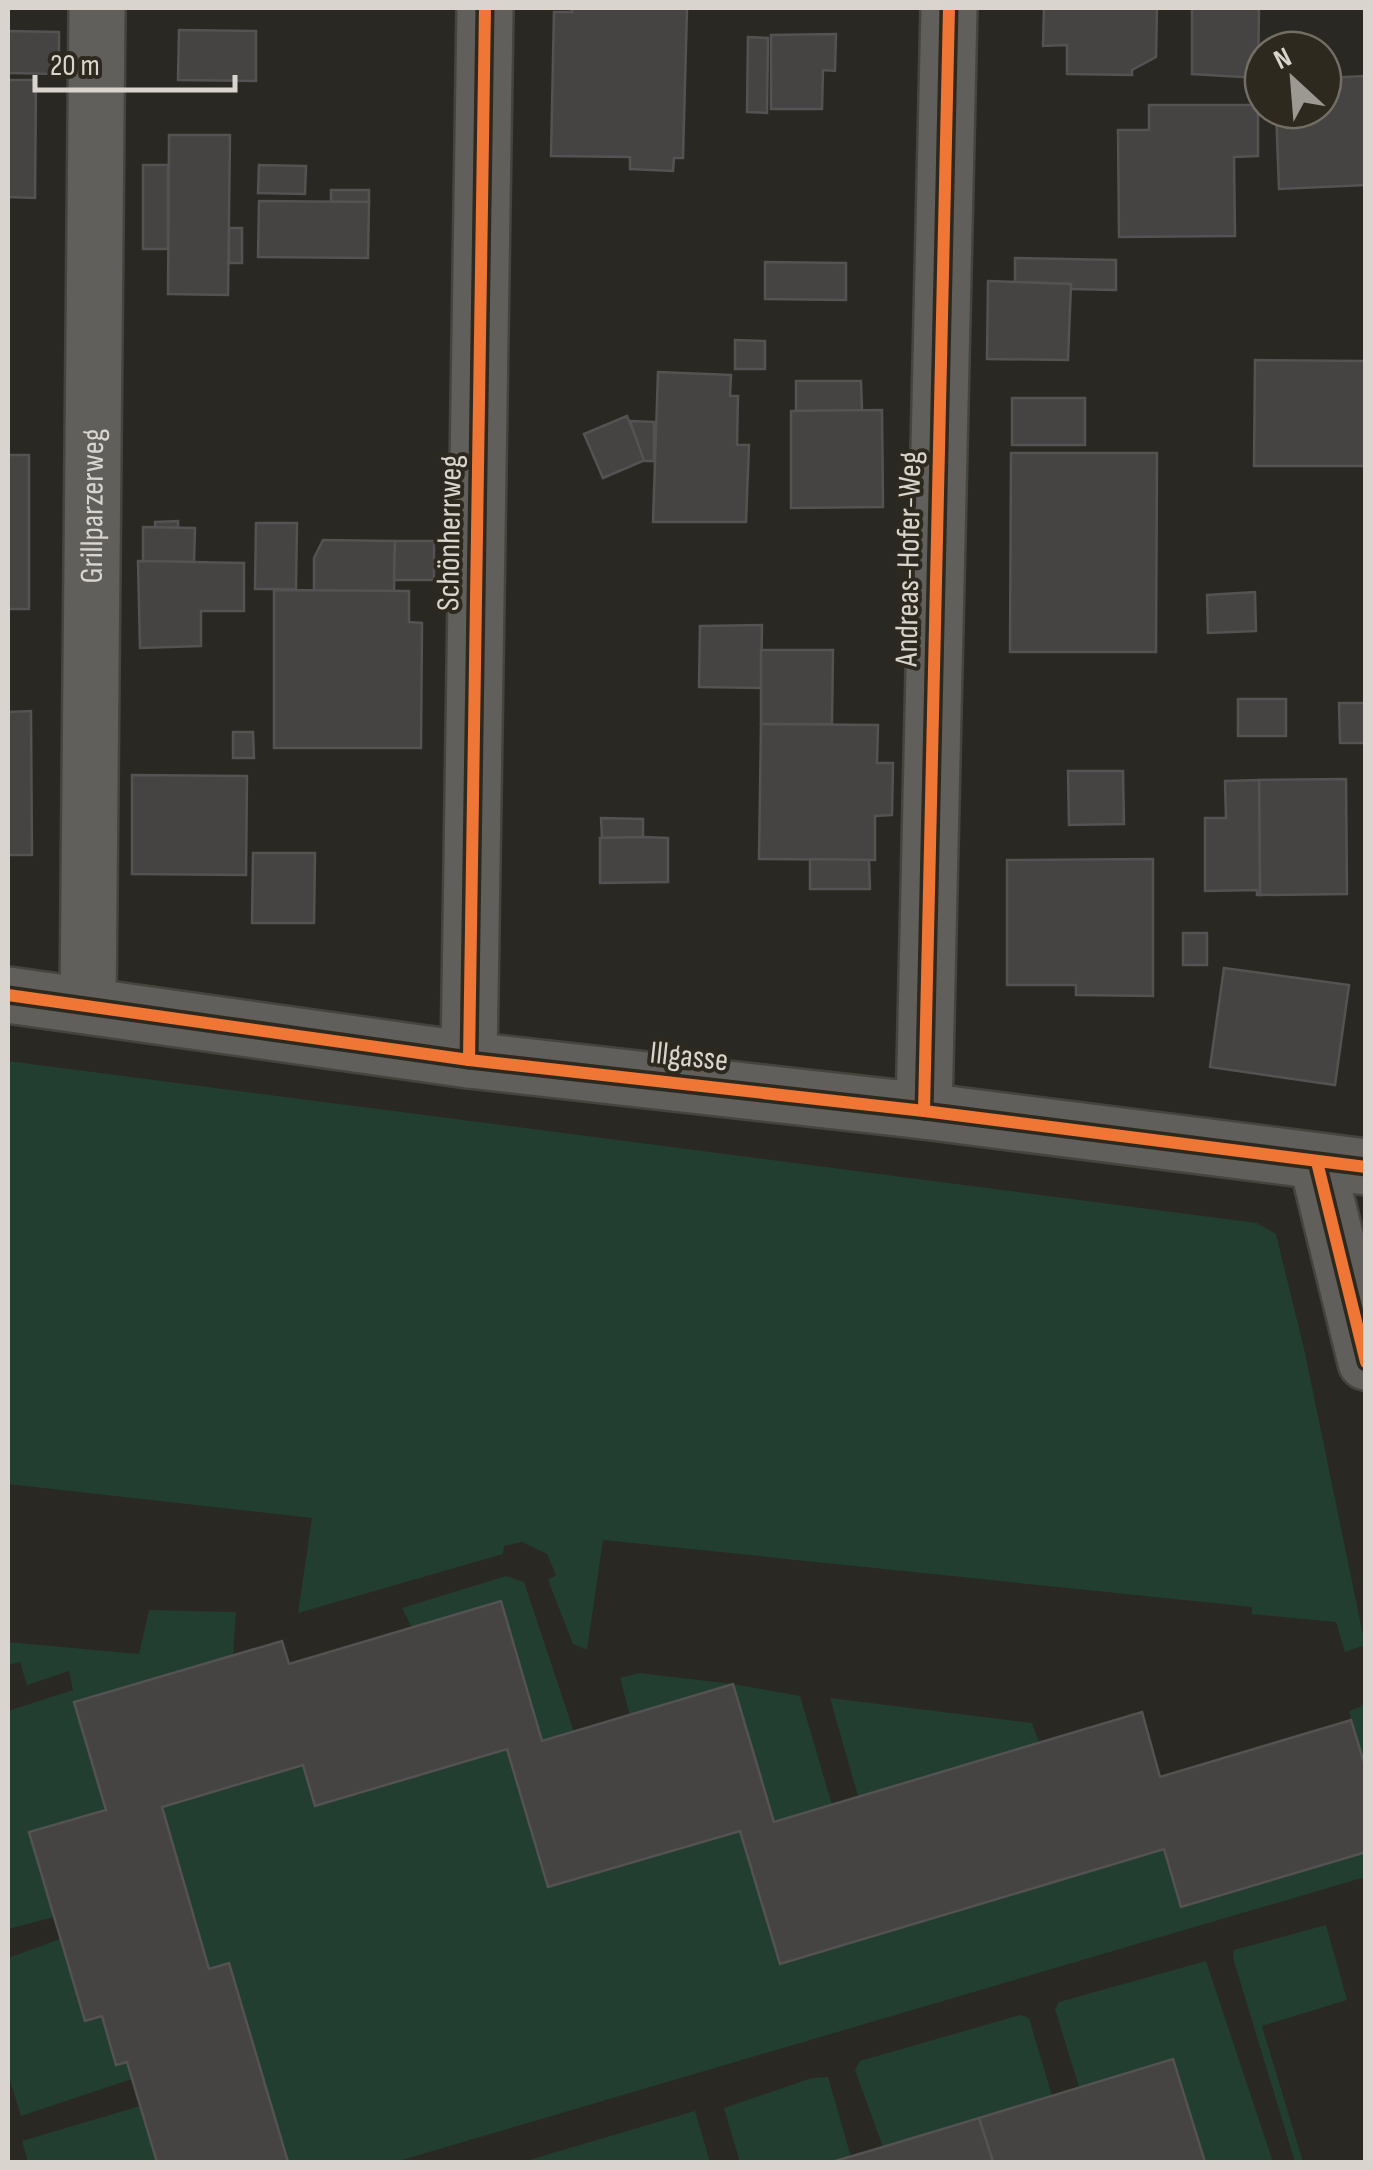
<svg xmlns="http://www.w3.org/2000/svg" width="1373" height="2170" font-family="'Sofia Sans Condensed',sans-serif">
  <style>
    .green { fill: #223e31 }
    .building { fill: #454442; stroke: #545252; stroke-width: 2.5 }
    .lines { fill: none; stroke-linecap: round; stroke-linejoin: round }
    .minor-casing { stroke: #46443e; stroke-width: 60 }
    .tertiary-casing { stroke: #46443e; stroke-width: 60 }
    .minor { stroke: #615f5b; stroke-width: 55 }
    .tertiary { stroke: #615f5b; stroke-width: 55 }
    .cycleway-casing { stroke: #2e291e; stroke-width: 19 }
    .cycleway { stroke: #f07635; stroke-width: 12 }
    .labels { text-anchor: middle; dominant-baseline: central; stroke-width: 8; stroke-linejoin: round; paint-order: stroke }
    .street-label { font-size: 32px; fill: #d9d5ce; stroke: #2e291e }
  </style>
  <rect width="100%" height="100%" fill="#2a2822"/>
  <g class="green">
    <polygon points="8,1061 1257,1223 1276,1234 1305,1353 1365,1645 1345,1652 1336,1622 1252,1614 1252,1607 603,1540 587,1650 573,1644 548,1580 556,1575 547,1554 522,1542 504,1546 503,1554 298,1613 312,1518 8,1484"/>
    <polygon points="506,1576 524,1582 574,1732 542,1741 501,1601 412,1628 402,1608"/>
    <polygon points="149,1610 236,1612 233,1656 106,1810 29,1832 54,1917 8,1929 8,1711 73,1690 69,1671 27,1685 20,1662 8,1665 8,1642 139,1654"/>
    <polygon points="639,1673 733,1684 800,1696 832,1805 774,1822 733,1684 630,1716 620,1678"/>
    <polygon points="830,1698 1032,1723 1039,1742 858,1796"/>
    <polygon points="1365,1705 1365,1769 1349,1711"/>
    <polygon points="507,1749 740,1831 1164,1849 1182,1907 1365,1852 1365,1877 395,2162 288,2162 229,1964 209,1969 162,1807 303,1765 316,1805"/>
    <polygon points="1326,1925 1347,2000 1262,2026 1303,2162 1295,2162 1233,1958 1234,1950"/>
    <polygon points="60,1939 85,2021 102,2016 116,2065 127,2062 132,2079 21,2116 8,2074 8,1958"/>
    <polygon points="1206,1961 1273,2162 1205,2162 1173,2059 1079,2087 1055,2009 1059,2002"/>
    <polygon points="1020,2015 1029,2018 1052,2096 883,2147 855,2070 860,2061"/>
    <polygon points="828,2077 851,2157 832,2162 740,2162 724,2108 812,2078"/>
    <polygon points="140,2106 157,2162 28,2162 22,2141"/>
    <polygon points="695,2111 710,2162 522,2162"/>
  </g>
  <g class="building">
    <polygon points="572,8 687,8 683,158 674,158 673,171 630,169 630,157 551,156 554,12 572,12"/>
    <polygon points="1044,8 1157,8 1156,57 1132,70 1132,75 1067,74 1067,45 1043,46"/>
    <polygon points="1192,8 1259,8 1258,78 1192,74"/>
    <polygon points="179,30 256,31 256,81 178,80"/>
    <polygon points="8,31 59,32 59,74 8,73"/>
    <polygon points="836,34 835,71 823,70 822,109 771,109 771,35"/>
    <polygon points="748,37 768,38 767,113 747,112"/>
    <polygon points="1366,76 1366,185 1279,189 1276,110 1323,110 1323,78"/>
    <polygon points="8,80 36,80 35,198 8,197"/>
    <polygon points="1149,105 1258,105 1258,156 1234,157 1235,236 1119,237 1118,130 1149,130"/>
    <polygon points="169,135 230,135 228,295 168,294"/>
    <rect x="143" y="165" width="25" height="84"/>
    <polygon points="259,165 306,166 305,194 258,193"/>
    <rect x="331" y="190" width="38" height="12"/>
    <polygon points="259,201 369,202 368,258 258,257"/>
    <rect x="229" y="228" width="13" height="35"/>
    <polygon points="1015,258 1116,260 1116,290 1070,289 1071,284 1015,282"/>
    <polygon points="765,262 846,263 846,300 765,299"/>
    <polygon points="988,281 1071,284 1068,360 987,359"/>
    <polygon points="735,340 765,341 765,369 735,369"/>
    <polygon points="1255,360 1366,361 1365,466 1254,466"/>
    <polygon points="658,372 731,375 730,396 738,396 737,445 749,445 746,522 653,522"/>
    <polygon points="796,381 861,381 862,410 796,411"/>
    <rect x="1012" y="398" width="73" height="47"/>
    <polygon points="882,410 883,507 791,508 791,411"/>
    <polygon points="627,416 645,460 603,478 584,434"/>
    <polygon points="630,421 654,422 654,461 644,461"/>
    <polygon points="1011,453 1157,453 1156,652 1010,652"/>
    <rect x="8" y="455" width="21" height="154"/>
    <polygon points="178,521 178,528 155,528 155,522"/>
    <polygon points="256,523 297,523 296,589 255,589"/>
    <polygon points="143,527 195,528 194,562 143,561"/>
    <polygon points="323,540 395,541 394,591 314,591 314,558"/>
    <polygon points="395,541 434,541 434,580 394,580"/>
    <polygon points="138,561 244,563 244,611 201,611 201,646 140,648"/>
    <polygon points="274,590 409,591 409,622 422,623 421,748 274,748"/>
    <polygon points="1255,592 1256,631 1208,633 1207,595"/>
    <polygon points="762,625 761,688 699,687 700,626"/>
    <polygon points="761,650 833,650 832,724 761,724"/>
    <rect x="1238" y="699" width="48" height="37"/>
    <polygon points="1339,703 1366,703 1366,743 1340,743"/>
    <polygon points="31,711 32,855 8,855 8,712"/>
    <polygon points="761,724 878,725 877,763 893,763 892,815 875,816 875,860 759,859"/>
    <polygon points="233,732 253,732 254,758 233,758"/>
    <polygon points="1068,771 1123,771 1124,824 1069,825"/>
    <polygon points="132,775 247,776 246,875 132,874"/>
    <polygon points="1346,779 1347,894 1260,895 1259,780"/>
    <polygon points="1259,780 1260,895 1257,895 1257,890 1205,891 1205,818 1226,818 1225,781"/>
    <polygon points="601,818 643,819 643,837 602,838"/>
    <polygon points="643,837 668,838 668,882 600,883 600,838"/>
    <polygon points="253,853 315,853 314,923 252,923"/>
    <polygon points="810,859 869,860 870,889 810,889"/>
    <polygon points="1153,859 1153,996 1076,995 1076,985 1007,985 1007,860"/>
    <rect x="1183" y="933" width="24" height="32"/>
    <polygon points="1224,968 1349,985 1335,1085 1210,1067"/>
    <polygon points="501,1601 542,1741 733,1684 774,1822 1142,1712 1160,1777 1351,1720 1366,1769 1366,1852 1181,1907 1164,1849 780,1964 740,1831 548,1887 507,1749 315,1806 303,1765 162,1807 209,1969 229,1963 288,2162 157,2162 127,2062 116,2065 102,2016 85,2021 29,1832 106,1810 74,1702 282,1641 289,1664"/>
    <polygon points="1173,2059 1205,2162 993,2162 979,2118"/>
    <polygon points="979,2118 993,2162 832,2162 883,2147"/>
  </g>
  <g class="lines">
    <g class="minor-casing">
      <g id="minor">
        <path id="s1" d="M88,1006L97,8"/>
        <polyline points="469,1060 485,8"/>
        <polyline points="924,1111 949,8"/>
        <polyline points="1317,1162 1366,1362"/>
      </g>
    </g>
    <g class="tertiary-casing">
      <polyline id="tertiary" points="8,995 469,1060 924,1111 1366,1167"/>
    </g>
    <use href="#minor" class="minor"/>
    <use href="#tertiary" class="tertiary"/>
    <g class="cycleway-casing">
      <g id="cycleway">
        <polyline points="8,995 469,1060 924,1111 1366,1167"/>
        <polyline points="469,1060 485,8"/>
        <polyline points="924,1111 949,8"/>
        <polyline points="1317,1162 1366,1362"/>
      </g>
    </g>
    <use href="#cycleway" class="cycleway"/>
  </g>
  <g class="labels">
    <g class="street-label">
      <text stroke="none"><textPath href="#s1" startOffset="500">Grillparzerweg</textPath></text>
      <text transform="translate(450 533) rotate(-89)">Schönherrweg</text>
      <text transform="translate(909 559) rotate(-89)">Andreas-Hofer-Weg</text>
      <text transform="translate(689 1057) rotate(6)">Illgasse</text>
    </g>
  </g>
  <rect width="1373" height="2170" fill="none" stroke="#d9d5ce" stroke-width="20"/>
  <g transform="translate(1293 80) rotate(334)"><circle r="48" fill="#2e291e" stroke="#726e64" stroke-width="2.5"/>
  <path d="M0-8L18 38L0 25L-18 38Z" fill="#9c9892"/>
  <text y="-15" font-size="28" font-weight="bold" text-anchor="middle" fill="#d9d5ce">N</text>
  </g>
  <path d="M35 75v15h200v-15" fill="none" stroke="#d9d5ce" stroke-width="5"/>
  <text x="50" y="75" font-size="30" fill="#d9d5ce" stroke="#2e291e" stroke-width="8" paint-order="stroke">20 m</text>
</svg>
